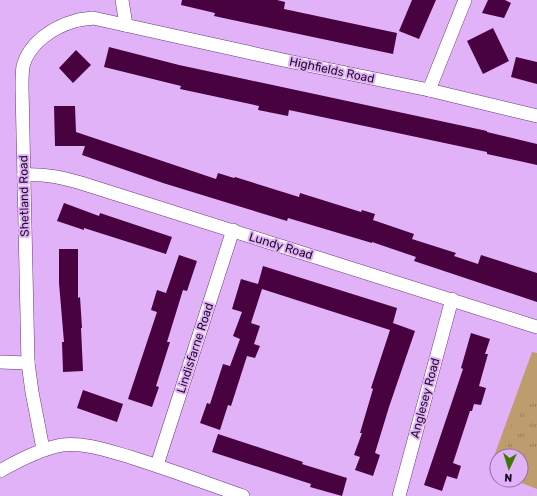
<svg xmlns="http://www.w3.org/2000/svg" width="537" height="496" font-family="Rubik,sans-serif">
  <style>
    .green { fill: #bd9c6e }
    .park { fill: url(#park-tufts) }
    .building { fill: #48023f }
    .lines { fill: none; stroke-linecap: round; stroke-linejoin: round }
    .minor-casing { stroke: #643a76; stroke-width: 14 }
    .minor { stroke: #fff; stroke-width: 13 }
    .labels { text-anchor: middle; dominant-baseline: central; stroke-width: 4; stroke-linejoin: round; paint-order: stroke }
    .street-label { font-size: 12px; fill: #1e0c26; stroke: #e2b2f8 }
  </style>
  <defs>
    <pattern id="park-tufts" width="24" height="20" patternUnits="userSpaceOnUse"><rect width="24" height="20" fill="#bd9c6e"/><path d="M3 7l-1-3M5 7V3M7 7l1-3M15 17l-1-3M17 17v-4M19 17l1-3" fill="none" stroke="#997e5a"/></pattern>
  </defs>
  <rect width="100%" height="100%" fill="#e2b2f8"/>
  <polygon class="green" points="532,352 537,353 537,489 514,480 521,480 521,456 497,456 497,473 489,470"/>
  <polygon class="park" points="535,402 537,404 537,459 508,450 506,440 514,418 519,419 523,403"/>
  <g class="building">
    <polygon points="182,0 277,0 285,2 284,9 397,33 393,54 214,16 215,13 181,5"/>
    <polygon points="412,0 436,0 419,39 399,31"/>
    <polygon points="488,0 505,0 511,3 504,18 482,13"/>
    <polygon points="493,28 509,61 483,74 467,41"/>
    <polygon points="109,47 179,65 487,131 487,132 537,144 537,165 487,154 487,152 289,110 288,116 258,110 259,106 180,89 181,86 104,67"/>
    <polygon points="76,50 91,65 73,83 59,68"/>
    <polygon points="516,57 537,62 537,84 511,77"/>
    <polygon points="54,106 75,106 76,132 216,179 218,173 234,178 235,177 299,197 300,193 361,212 362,210 375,214 373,220 414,234 412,239 456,253 454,256 478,264 481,255 537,273 537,302 414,261 416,257 372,242 372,243 288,218 287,221 163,183 82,155 85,146 55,146"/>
    <polygon points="64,203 99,216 100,213 172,237 166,254 84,228 84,230 57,221"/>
    <polygon points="59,249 78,249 78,298 80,297 82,328 81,328 83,371 63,372 62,342 64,342 59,283"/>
    <polygon points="179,255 197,261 187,291 183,290 167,342 170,342 156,386 159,387 152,407 128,399 157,312 151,310 157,290 166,293"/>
    <polygon points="263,266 397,308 393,323 415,331 389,407 375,453 380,455 373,476 355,470 360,457 354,455 362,433 360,433 373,389 371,388 390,330 262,289 251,323 260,326 254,344 260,346 255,358 247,356 231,406 228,405 220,430 200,423 207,403 210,404 223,364 230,366 240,339 233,336 242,312 232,309 241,279 258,284"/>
    <polygon points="471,333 490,339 485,354 488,354 479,386 486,388 481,405 474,404 472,411 470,411 453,463 461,466 457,479 447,476 442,491 424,485 463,369 461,368"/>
    <polygon points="83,390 123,404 117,422 77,408"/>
    <polygon points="218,434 303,462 302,464 347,478 342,496 310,487 311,484 212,452"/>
  </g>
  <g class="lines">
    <g class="minor-casing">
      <g id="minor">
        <polyline points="122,0 126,25"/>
        <polyline points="429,90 465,0"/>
        <path d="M24,175C46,174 60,177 81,183L537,327"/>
        <polyline points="0,362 28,363"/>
        <path d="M43,449L32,392L28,363L22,88C22,81 22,73 23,66C29,43 53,27 75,21C81,19 87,19 93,18L283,60L429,90L537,116"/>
        <polyline points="157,465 233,230"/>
        <path d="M0,471C19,460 40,449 62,445C84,442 109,451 130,457C168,469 206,483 243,496"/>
        <polyline points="399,496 452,299"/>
      </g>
    </g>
    <use href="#minor" class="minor"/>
  </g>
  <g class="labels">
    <g class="street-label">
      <text transform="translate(332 70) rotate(12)">Highfields Road</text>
      <text transform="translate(24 196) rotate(-91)">Shetland Road</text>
      <text transform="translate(281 246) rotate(17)">Lundy Road</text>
      <text transform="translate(195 348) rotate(-72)">Lindisfarne Road</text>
      <text transform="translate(425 398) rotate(-75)">Anglesey Road</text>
    </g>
  </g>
  <g transform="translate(509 468) rotate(184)"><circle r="19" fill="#e2b2f8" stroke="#9470a4"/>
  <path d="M0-3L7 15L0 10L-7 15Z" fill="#3d7607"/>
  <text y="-6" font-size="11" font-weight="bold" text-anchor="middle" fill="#1e0c26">N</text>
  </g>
</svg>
